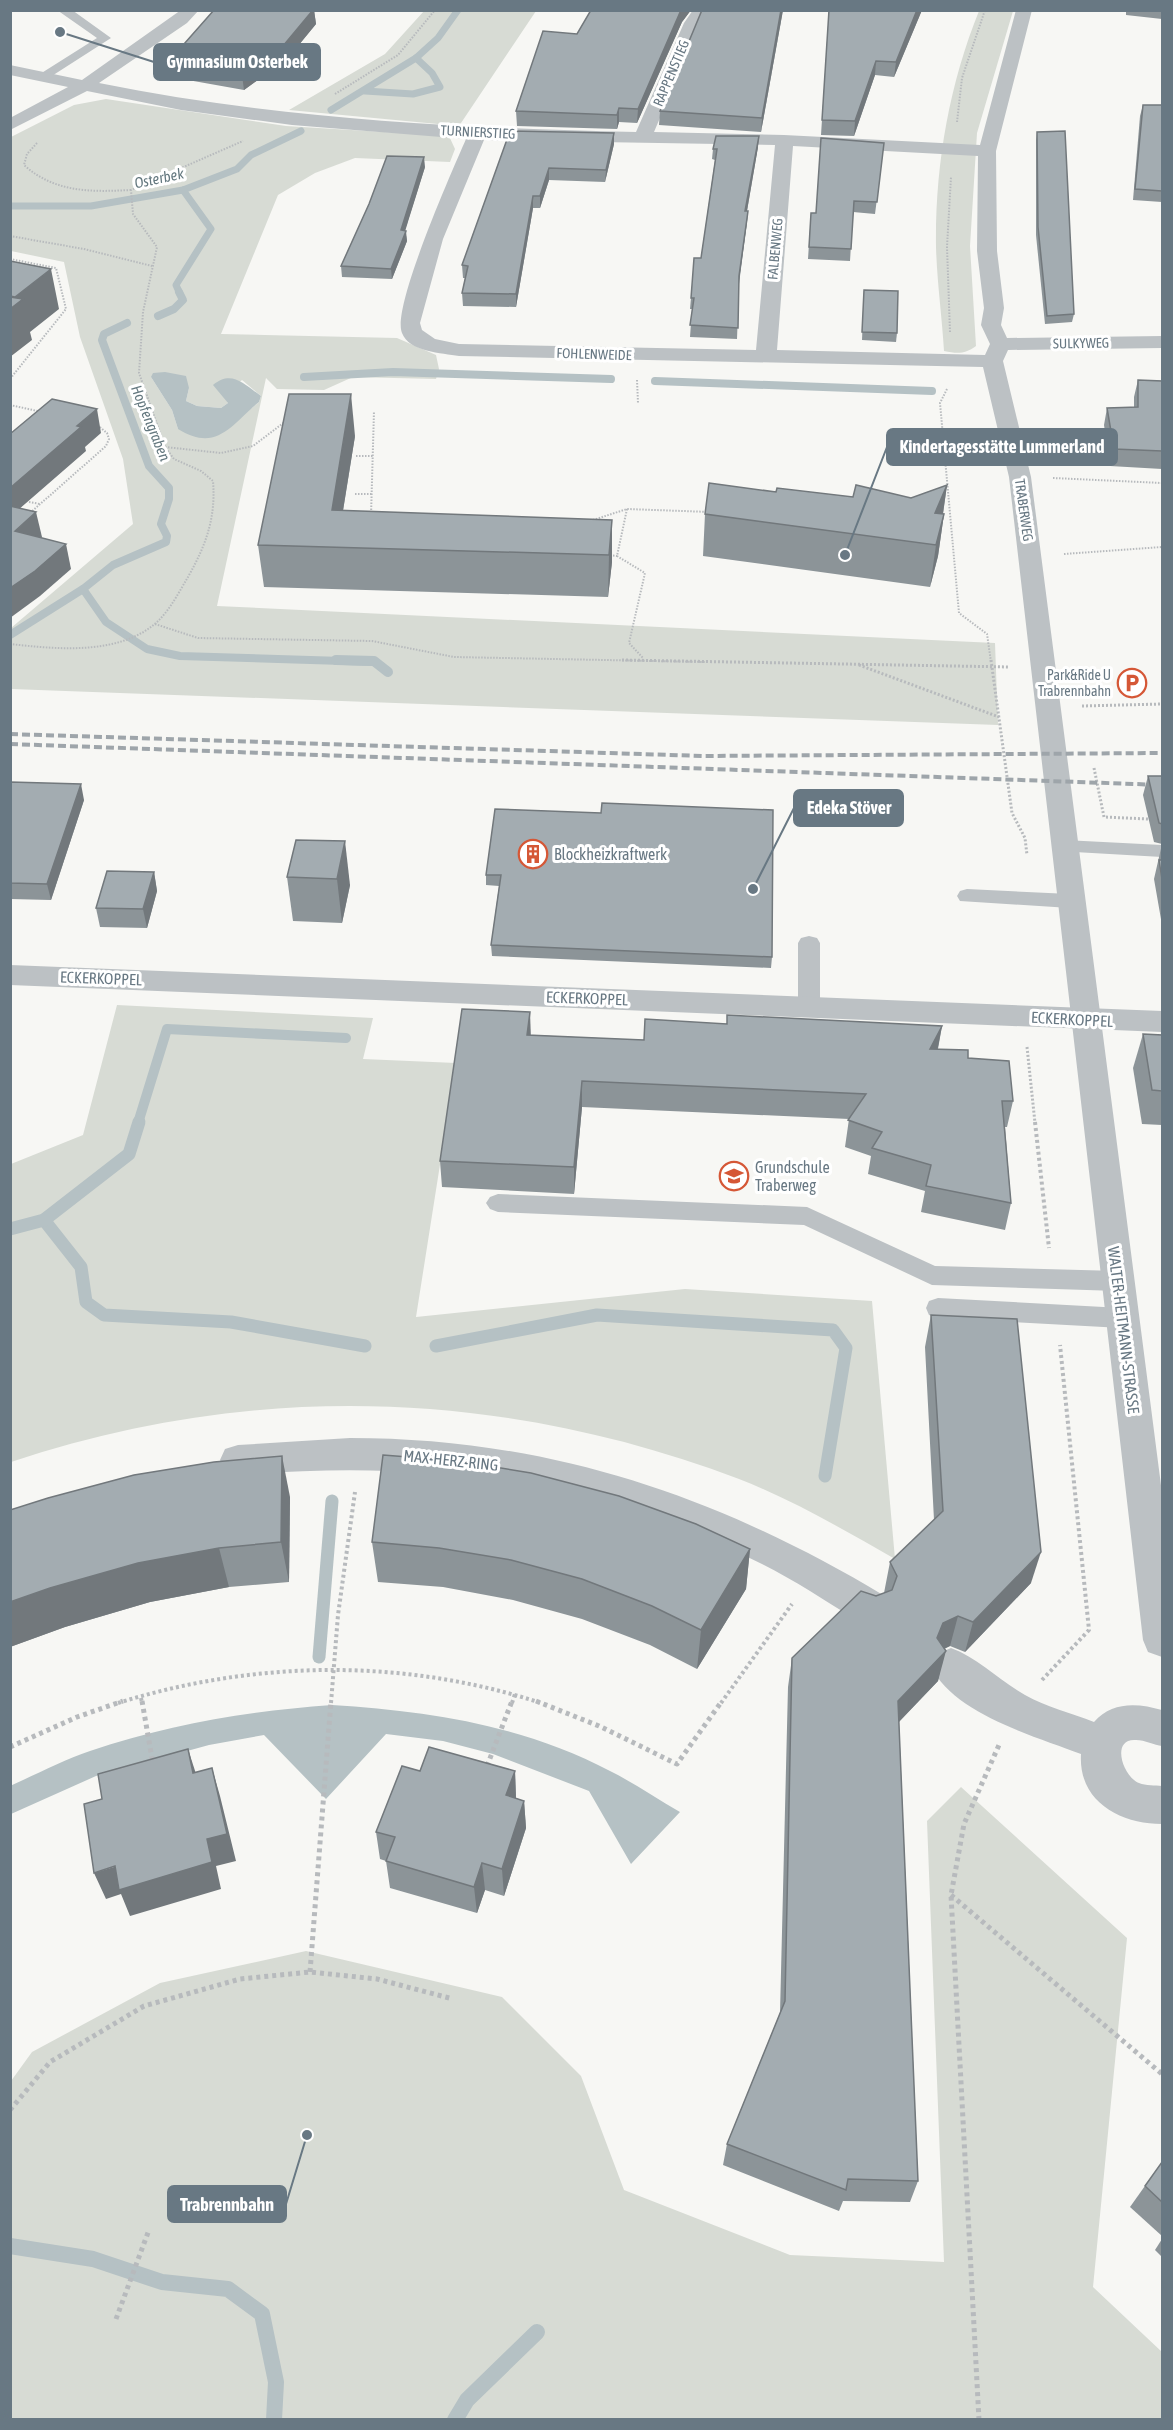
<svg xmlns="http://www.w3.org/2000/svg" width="1173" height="2430" font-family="'Asap Condensed',sans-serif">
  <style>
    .green { fill: #d7dbd4; fill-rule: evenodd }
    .water { fill: #b5c1c4 }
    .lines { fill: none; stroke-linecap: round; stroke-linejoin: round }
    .stream-far4 { stroke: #b5c1c4; stroke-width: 7 }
    .stream-far3 { stroke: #b5c1c4; stroke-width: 8 }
    .stream-far2 { stroke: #b5c1c4; stroke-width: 10 }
    .stream-far1 { stroke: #b5c1c4; stroke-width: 13 }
    .stream { stroke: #b5c1c4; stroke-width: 16 }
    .path-far3 { stroke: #b7babd; stroke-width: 2; stroke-dasharray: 1.5 1.5; stroke-linecap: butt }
    .path-far2 { stroke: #b7babd; stroke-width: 3; stroke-dasharray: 2 2; stroke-linecap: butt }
    .path-far1 { stroke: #b7babd; stroke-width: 4; stroke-dasharray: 3 3; stroke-linecap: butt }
    .path { stroke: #b7babd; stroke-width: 5; stroke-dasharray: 4 4; stroke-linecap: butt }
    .service { fill: #bcc1c4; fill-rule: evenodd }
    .minor { fill: #bcc1c4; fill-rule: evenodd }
    .tertiary { fill: #bcc1c4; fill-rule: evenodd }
    .rail { stroke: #9ea5aa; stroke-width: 4; stroke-dasharray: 8 4; stroke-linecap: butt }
    .wall { fill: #8c9498 }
    .shaded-wall { fill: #72787c }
    .building { fill: #a3acb1; stroke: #72787c; stroke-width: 1.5 }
    .labels { text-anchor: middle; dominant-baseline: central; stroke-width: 6; stroke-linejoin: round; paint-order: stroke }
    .far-street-label { font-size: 14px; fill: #687883; stroke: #fff }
    .far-poi-label { font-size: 14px; fill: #687883; stroke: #fff; text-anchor: end }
    .far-water-label { font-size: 15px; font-style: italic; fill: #64787f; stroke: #fff }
    .poi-label { font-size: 16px; fill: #687883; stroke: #fff; text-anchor: start }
    .street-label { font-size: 16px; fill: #687883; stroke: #fff }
    .leader { fill: none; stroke: #687883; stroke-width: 2 }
    .callout-dot { fill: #687883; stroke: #fff; stroke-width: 2 }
    .callout { fill: #687883; stroke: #687883; stroke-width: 2 }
    .callout-label { font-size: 18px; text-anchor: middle; font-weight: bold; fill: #fff }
  </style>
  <rect width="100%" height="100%" fill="#f7f7f4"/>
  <g class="green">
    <polygon points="424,11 536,11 459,126 289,110 385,54"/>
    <path d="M979,11H1013L977,133L970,246L976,346C965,354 958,354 944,351C942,317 937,282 936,247C935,166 949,85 979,11Z"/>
    <path d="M106,99L286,126L449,136L455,149L450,162L355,158L315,173L278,195L221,334L397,338L436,355L439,369L436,379L353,377L324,390L277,389L266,378L217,606L995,643L998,725L11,689V628L133,524L123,459L80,337L64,262L11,251V137L74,105ZM151,377L189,388L186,401L197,406L221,408L228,403L224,396L242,380L261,396L259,402L252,408L178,429L172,410Z"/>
    <path d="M117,1005L373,1018L363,1059L456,1063L416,1317L685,1289L872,1301L895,1559C844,1530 793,1500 739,1479C502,1389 252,1381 11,1462V1164L83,1135Z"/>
    <polygon points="961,1787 1127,1938 1093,2287 1162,2352 1162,2419 11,2419 11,2081 32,2052 160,1983 306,1951 502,1997 581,2076 624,2190 790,2255 944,2262 927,1821"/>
  </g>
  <g class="water">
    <path d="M165,372L186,376L189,388L186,401L197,406L221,408L228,403L213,385C232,369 245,385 261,396L259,402C231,425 217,453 178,429L172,410L151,377L153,373Z"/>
    <path d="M332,1705C428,1711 523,1725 610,1771C634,1783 657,1799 680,1812L631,1864L589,1791L493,1754L443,1741L386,1734L326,1799L264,1735L209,1745L96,1776L11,1814L10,1786C37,1774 63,1760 90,1751C170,1724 249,1711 332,1705Z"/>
  </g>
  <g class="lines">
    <g class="stream-far4">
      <polyline points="365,91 413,94 440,87 432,73 416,58"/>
      <polyline points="331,110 416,58 438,38 458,10"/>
      <polyline points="10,206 91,206 183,190 237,169 251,155 301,131"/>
      <polyline points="180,294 176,285 211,229 183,190"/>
    </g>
    <g class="stream-far3">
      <polyline points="158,316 174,309 183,300 179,292"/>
      <polyline points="304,377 393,372 611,379"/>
      <polyline points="655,381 932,391"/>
      <polyline points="83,589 106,622 147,649 180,656 375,662"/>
      <polyline points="10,635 83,589 113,565 166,542 167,536 161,524 169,499 169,488 149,466 102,340 104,334 127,323"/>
    </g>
    <g class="stream-far2">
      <polyline points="336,660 374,661 388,672"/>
      <polyline points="138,1123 167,1029 346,1038"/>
    </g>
    <g class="stream-far1">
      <polyline points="44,1220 81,1267 86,1302 104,1315 231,1322 365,1346"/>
      <polyline points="10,1229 44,1220 129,1154 139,1122"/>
      <polyline points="436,1346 597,1315 833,1330 846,1348 825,1476"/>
      <polyline points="319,1657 332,1501"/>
    </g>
    <g class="stream">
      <polyline points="10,2246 93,2259 162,2282 228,2289 262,2314 276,2382 274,2420"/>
      <polyline points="455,2420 467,2400 537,2332"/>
    </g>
    <g class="path-far3">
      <polyline points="335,94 398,55 435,10"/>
      <polyline points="957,122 962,78 985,10"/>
      <path d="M37,143L27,154L24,165C55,193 92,192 131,190"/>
      <polyline points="10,236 84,249 152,266"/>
      <polyline points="10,259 56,268 66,309 10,379"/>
      <polyline points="950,332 947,247 951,177"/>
      <polyline points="637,380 638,403"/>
      <polyline points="947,389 940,403 959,613 987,634 991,662"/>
      <polyline points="10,405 42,412"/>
      <polyline points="165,447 221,453 253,446 286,421"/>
      <polyline points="356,456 373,456"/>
      <polyline points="1053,478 1162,483"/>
      <polyline points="355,494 372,494"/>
      <polyline points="29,502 40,504"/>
      <polyline points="627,509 617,556 645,573 629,643 643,658"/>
      <polyline points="30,513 106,446 109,439 107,433 96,424"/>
      <polyline points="371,516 374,411"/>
      <polyline points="593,520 627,509 710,512"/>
      <polyline points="1064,554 1162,547"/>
      <polyline points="607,555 617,556"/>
      <polyline points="155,624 198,638 372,641 454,657 705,662"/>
      <path d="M10,644C56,649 119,656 157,622C170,610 179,592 188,577C206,545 216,518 213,481L201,471L174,459L165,447L139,373L143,312L157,247L133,214L131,190L243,141"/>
    </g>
    <g class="path-far2">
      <polyline points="622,660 1009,667"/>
      <polyline points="991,660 1012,813 1025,838 1027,855"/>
      <polyline points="859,665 999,717"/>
      <polyline points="1082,706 1162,704"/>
      <polyline points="1094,768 1104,817 1148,819"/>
      <polyline points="1027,1047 1035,1123"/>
    </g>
    <g class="path-far1">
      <polyline points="1035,1122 1049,1248"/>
      <polyline points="1042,1680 1089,1630 1060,1345"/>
      <polyline points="141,1698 142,1703"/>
      <path d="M118,1703C255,1660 404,1658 541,1703"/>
      <polyline points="331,1703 338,1615 355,1492"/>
      <polyline points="512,1703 515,1694"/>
      <polyline points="721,1703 792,1604"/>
    </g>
    <g class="path">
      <polyline points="142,1701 153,1764"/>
      <polyline points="536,1701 599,1726 677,1764 722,1701"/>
      <polyline points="10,1747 77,1717 123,1701"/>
      <polyline points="487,1766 512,1701"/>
      <polyline points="951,1895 1162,2074"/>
      <polyline points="310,1972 331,1701"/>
      <polyline points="10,2110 50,2062 144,2006 240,1979 310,1972 377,1979 453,1999"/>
      <polyline points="116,2319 149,2230"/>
      <polyline points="979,2420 951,1895 964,1824 999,1745"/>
    </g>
    <g class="service">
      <polygon points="57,10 72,10 111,38 44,81 40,80 40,74 97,38"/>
      <polygon points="1064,840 1162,845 1162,857 1057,851 1054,846 1057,841"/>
      <polygon points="967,889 1070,894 1077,896 1080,901 1077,906 1070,908 960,901 957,896 960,891"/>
      <polygon points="809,936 817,938 820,943 820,1008 817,1013 809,1016 801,1013 798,1008 798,943 801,938"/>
      <polygon points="498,1194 807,1207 935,1266 1118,1271 1127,1274 1130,1281 1127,1288 1118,1291 932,1285 804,1225 498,1212 490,1209 486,1203 490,1197"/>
      <polygon points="938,1298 1122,1308 1131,1311 1135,1318 1131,1325 1122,1328 938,1318 929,1315 926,1308 929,1301"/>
    </g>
    <g class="minor">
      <path d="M181,10H199L187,23L99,83C277,119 456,128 636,132L684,23L693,10H709L700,23L654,132L784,135L980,145L1016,10H1032L996,151L997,251L1004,308L1001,325L1007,338L1162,336V348L1008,350L1003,361L1031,477L1162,1493V1657L1148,1652L1143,1640L1009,477L983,367L459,356C442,353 409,352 402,333C391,308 453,169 466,139L292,125L181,110L87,91L10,130V118L68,87L10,75V65L82,80ZM484,140L775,145L756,350L459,344L435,339L422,330L420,323L443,239ZM793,146L978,156L977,251L984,308L981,325L990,344L985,355L777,350Z"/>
      <path d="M350,1438C547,1438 716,1495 883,1595L888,1607L883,1619L869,1624C848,1616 829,1603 810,1591C785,1576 760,1562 734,1551C571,1476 414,1461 238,1475L225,1471L220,1460L225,1449L238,1445Z"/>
      <path d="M951,1648C978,1658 1000,1681 1025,1695C1046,1707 1072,1713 1094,1722C1112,1701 1138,1703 1162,1710V1746C1154,1745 1143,1739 1134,1740C1111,1740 1123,1777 1139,1783C1146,1786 1155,1785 1162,1786V1824C1121,1824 1078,1802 1081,1754C1035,1736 953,1714 931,1666L937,1654Z"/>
    </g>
    <polygon class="tertiary" points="10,965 1162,1011 1162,1032 10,985"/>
    <g class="rail">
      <polyline points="10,734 704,756 1162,753"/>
      <polyline points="10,744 1162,785"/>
    </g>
  </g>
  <g class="wall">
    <polygon points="214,10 314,10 316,24 275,74 269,72 244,90 171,77 169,61"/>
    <polygon points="591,10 691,10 682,22 637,123 619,122 617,129 517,126 516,111 577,34"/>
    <polygon points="783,10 761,132 659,125 660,111"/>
    <polygon points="829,10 922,10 894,77 875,75 854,136 821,135"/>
    <polygon points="1126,10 1162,10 1162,19 1126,15"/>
    <polygon points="1143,105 1162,105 1162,202 1133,200 1140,116"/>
    <polygon points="510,131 614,144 605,182 549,180 540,208 533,208 516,307 463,306 462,293 465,278 463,278 462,265"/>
    <polygon points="1037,132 1074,314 1072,322 1045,324 1036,235 1036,140"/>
    <polygon points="884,143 875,214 853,212 850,261 808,259 811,213 816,213"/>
    <polygon points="758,147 747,211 748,211 747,222 739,284 737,339 690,337 692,309 690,309 691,298 701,258 715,160 712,159 713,149"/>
    <polygon points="425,167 405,230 407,241 392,279 342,277 341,266 369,204"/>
    <polygon points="864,290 897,333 896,342 862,340"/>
    <polygon points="1138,380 1162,381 1162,469 1110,466 1104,425 1107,408 1134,407 1134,397"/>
    <polygon points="355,436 343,511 612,520 612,562 608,597 264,587 258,545"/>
    <polygon points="947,485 943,514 944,514 938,556 930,587 703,556 705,514 776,492 853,497 911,498"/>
    <polygon points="1148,776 1162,776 1162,925 1154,879 1162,844 1154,842 1143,795"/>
    <polygon points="10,782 84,800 51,900 10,899"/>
    <polygon points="495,809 772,957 771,968 492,956 491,945 499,886 486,885 486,875"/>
    <polygon points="296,840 350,885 342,923 293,921 287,877"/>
    <polygon points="154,872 157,891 147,928 100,927 96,908"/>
    <polygon points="530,1012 530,1035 644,1040 727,1024 942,1026 938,1049 968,1058 1013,1101 1007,1127 1005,1127 1011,1203 1005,1230 921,1212 925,1191 868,1174 871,1156 845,1147 849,1119 582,1107 574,1194 442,1187 440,1161"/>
    <polygon points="1143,1034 1162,1035 1162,1125 1142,1124 1133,1068"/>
    <polygon points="931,1315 1031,1583 965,1652 950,1646 944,1649 938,1681 899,1722 918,2181 910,2202 843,2201 839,2211 723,2165 727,2144 780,2013 788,1687 792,1658 876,1596 884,1593 890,1562 934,1520 925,1347"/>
    <polygon points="290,1497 289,1582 229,1587 150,1602 65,1627 10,1647 10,1510"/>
    <polygon points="372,1542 750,1549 746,1589 697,1669 650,1645 582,1619 513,1600 443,1587 378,1582"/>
    <polygon points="420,1771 515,1771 516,1798 524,1801 526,1828 504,1896 485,1890 477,1913 390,1888 386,1861 380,1859 376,1832"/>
    <polygon points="1162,2162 1162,2236 1130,2207"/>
    <polygon points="1162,2239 1162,2257 1155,2250"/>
  </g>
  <g class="shaded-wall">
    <polygon points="313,10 314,10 316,24 275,74 273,58"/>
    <polygon points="681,10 691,10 682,22 637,123 638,109"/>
    <polygon points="781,10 783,10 761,132 762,118"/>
    <polygon points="917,10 922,10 894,77 896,62"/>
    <polygon points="267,57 269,72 244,90 242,75"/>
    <polygon points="876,61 875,75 854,136 855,121"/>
    <polygon points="619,108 619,122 617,129 617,115"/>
    <polygon points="614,133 614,144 605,182 606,170"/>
    <polygon points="759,136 758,147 745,222 745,211"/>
    <polygon points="424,157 425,167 402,241 401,230"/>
    <polygon points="549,168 549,180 540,208 540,196"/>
    <polygon points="533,196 533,208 516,307 516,294"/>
    <polygon points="748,211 747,222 738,287 739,276"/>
    <polygon points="406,231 407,241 392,279 391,269"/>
    <polygon points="51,269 59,309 30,332 32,340 10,357 10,309 15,297"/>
    <polygon points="351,394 355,436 337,547 332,510"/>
    <polygon points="97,409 101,433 85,447 86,451 10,517 10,488 77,426"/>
    <polygon points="947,485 941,527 935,513"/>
    <polygon points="36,512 42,537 21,556 15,531"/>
    <polygon points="944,514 938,556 930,587 936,545"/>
    <polygon points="612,520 612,562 608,597 609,555"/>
    <polygon points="66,544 71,569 40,596 10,618 10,588"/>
    <polygon points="81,784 84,800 51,900 47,884"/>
    <polygon points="345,841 350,885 342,923 337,879"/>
    <polygon points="154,872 157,891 147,928 143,909"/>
    <polygon points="530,1012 531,1039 527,1035"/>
    <polygon points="942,1026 937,1052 930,1049"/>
    <polygon points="582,1081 582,1107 574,1194 574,1167"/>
    <polygon points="282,1456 290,1497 289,1582 281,1542"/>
    <polygon points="219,1548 229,1587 150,1602 65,1627 10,1647 10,1602 50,1588 138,1563"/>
    <polygon points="750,1549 746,1589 697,1669 701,1630"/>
    <polygon points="1041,1552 1031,1583 965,1652 973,1622"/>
    <polygon points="958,1616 950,1646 935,1653 937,1638 943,1623"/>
    <polygon points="946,1651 938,1681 891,1730 898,1701"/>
    <polygon points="188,1749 197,1777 193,1773"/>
    <polygon points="212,1768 220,1796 236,1861 216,1866 221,1889 130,1916 121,1894 106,1899 94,1873 207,1839"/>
    <polygon points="515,1771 516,1799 506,1795"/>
    <polygon points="524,1801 526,1828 504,1896 502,1869"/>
    <polygon points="482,1863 485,1890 477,1913 474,1887"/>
  </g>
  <g class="building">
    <polygon points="214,10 313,10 273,58 267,57 242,75 169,61"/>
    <polygon points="591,10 681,10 638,109 619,108 617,115 516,111 543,31 577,34"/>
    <polygon points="702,10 781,10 762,118 660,111"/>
    <polygon points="829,10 917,10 896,62 876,61 855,121 822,120"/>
    <polygon points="1143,105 1162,105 1162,191 1135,189"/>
    <polygon points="510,131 614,133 606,170 549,168 540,196 533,196 516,294 462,293 468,266 462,265"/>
    <polygon points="1065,131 1074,314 1047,316 1038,227 1037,132"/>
    <polygon points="716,136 759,136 745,211 748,211 739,276 738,328 690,325 694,298 691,298 694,258 701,258 717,149 713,149"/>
    <polygon points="821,138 884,143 877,202 854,201 851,249 809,247 811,213 816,213"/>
    <polygon points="387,156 424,157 401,230 406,231 391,269 341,266 369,204"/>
    <polygon points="10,261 51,269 15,297 10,296"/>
    <polygon points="864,290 898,291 897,333 862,332"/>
    <polygon points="10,297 23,299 10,309"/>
    <polygon points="1138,380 1162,381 1162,451 1114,449 1107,408 1138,407"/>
    <polygon points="289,394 351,394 332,510 612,520 609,555 258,545"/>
    <polygon points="52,399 97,409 77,426 81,427 10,488 10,434"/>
    <polygon points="709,483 776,492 777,488 853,497 856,485 911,498 947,485 935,513 944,514 936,545 705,514"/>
    <polygon points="10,506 36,512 15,531 66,544 35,571 10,588"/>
    <polygon points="1148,776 1162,776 1162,824 1159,823"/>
    <polygon points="10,782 81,784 47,884 10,883"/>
    <polygon points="602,803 773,810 772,957 491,945 501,875 486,875 495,809 601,813"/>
    <polygon points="296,840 345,841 337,879 287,877"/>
    <polygon points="1159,860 1162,860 1162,879"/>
    <polygon points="107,871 154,872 143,909 96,908"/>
    <polygon points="462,1009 530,1012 527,1035 644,1040 645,1019 727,1024 727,1015 942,1026 930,1049 968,1050 968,1058 1009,1061 1013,1101 1002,1101 1011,1203 926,1186 931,1165 872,1148 882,1132 848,1120 866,1094 582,1081 574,1167 440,1161"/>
    <polygon points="1143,1034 1162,1035 1162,1091 1152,1090"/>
    <polygon points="931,1315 1017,1319 1041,1552 973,1622 958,1616 943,1623 937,1638 946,1651 898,1701 918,2181 848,2179 846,2190 727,2144 785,2001 792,1658 861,1591 876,1596 892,1590 897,1576 890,1562 943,1511"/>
    <polygon points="383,1455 459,1461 531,1473 619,1496 696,1524 750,1549 701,1630 652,1606 582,1579 511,1560 439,1548 372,1542"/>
    <polygon points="282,1456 281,1542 219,1548 138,1563 50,1588 10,1602 10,1510 48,1498 134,1475 214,1462"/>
    <polygon points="429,1747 515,1771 506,1795 524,1801 502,1869 482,1863 474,1887 386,1861 395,1837 376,1832 402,1766 420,1771"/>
    <polygon points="188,1749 193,1773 212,1768 227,1834 207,1839 212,1862 119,1890 115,1866 94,1873 84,1804 102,1799 98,1774"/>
    <polygon points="1162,2162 1162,2202 1145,2186"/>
  </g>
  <defs>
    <g id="parking-ring" transform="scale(1.5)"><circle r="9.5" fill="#fff" stroke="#d55736" stroke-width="1.5"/><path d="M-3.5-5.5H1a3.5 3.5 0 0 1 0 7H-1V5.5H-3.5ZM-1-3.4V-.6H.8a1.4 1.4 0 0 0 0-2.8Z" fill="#d55736"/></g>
    <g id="building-ring" transform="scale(1.5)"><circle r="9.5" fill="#fff" stroke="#d55736" stroke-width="1.5"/><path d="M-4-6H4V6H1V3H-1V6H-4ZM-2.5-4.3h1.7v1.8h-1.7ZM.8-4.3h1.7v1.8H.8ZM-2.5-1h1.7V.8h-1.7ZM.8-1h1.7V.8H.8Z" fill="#d55736"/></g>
    <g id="school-ring" transform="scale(1.5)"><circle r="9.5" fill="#fff" stroke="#d55736" stroke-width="1.5"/><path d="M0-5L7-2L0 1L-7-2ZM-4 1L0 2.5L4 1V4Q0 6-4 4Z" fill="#d55736"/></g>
  </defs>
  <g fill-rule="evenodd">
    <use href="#parking-ring" x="1132" y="683"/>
    <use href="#building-ring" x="533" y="854"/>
    <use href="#school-ring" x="734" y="1176"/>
  </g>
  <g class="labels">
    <g class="far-street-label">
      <text transform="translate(671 73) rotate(-67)">RAPPENSTIEG</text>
      <text transform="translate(478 132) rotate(3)">TURNIERSTIEG</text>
      <text transform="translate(775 249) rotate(-85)">FALBENWEG</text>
      <text transform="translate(1081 343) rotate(-1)">SULKYWEG</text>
      <text transform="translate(594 354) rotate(2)">FOHLENWEIDE</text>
      <text transform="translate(1024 510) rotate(82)">TRABERWEG</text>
    </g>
    <g class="far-poi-label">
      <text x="1111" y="675">Park&amp;Ride U<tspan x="1111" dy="16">Trabrennbahn</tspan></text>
    </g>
    <g class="far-water-label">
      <text transform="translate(159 178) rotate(-12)">Osterbek</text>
      <text transform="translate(151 423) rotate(68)">Hopfengraben</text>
    </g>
    <g class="poi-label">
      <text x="554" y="854">Blockheizkraftwerk</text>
      <text x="755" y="1167">Grundschule<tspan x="755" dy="18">Traberweg</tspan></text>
    </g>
    <g class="street-label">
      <text transform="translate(101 978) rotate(2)">ECKERKOPPEL</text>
      <text transform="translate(587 998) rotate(2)">ECKERKOPPEL</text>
      <text transform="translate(1072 1019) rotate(3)">ECKERKOPPEL</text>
      <text transform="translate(1124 1330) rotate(83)">WALTER-HEITMANN-STRASSE</text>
      <text transform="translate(451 1460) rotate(6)">MAX-HERZ-RING</text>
    </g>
  </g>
  <path class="leader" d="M60 32L154 62M845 555L887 447M753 889L794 808M307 2135L286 2204"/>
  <g class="callout-dot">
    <circle cx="60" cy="32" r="6"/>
    <circle cx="845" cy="555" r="6"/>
    <circle cx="753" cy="889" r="6"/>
    <circle cx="307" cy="2135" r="6"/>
  </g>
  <g class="callout">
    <rect x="154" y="44" width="166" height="36" rx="6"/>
    <rect x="887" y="429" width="230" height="36" rx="6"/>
    <rect x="794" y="790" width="109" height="36" rx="6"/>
    <rect x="168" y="2186" width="118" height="36" rx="6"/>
  </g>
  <g class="callout-label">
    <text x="237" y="68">Gymnasium Osterbek</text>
    <text x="1002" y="453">Kindertagesstätte Lummerland</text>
    <text x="849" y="814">Edeka Stöver</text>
    <text x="227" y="2211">Trabrennbahn</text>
  </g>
  <rect width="1173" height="2430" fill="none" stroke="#687883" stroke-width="24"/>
</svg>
